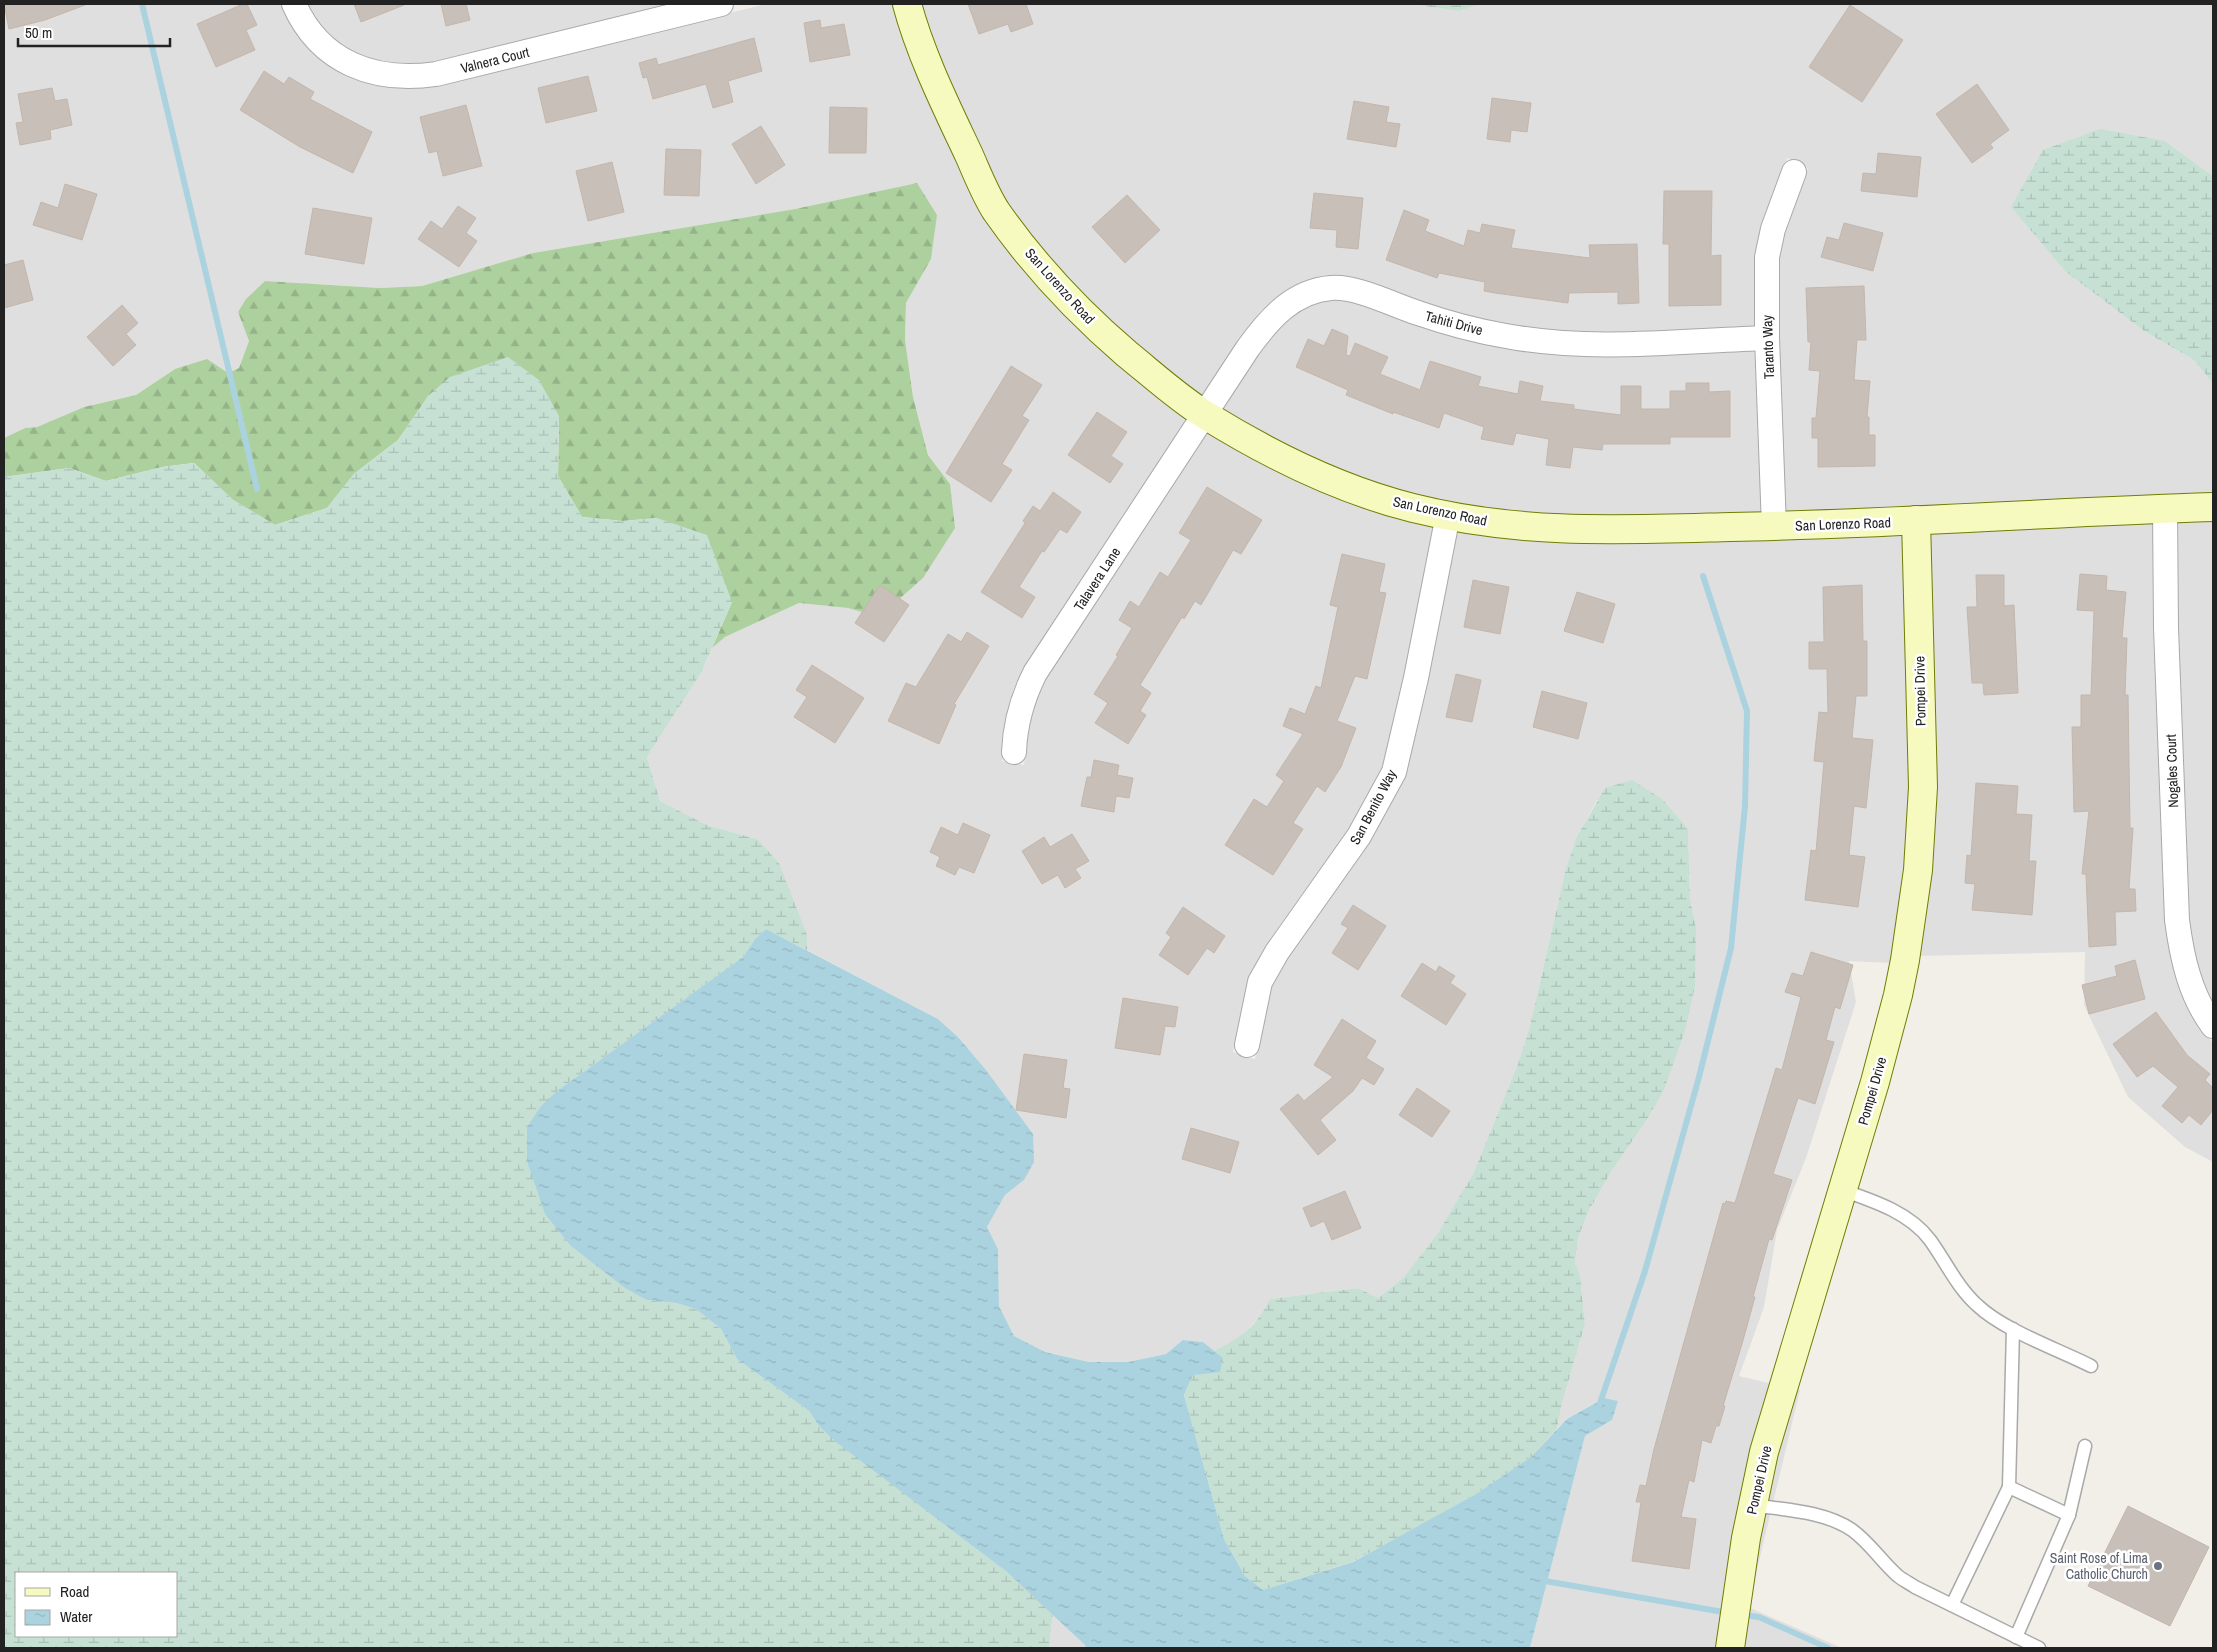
<svg xmlns="http://www.w3.org/2000/svg" width="2217" height="1652" font-family="'Archivo Narrow',sans-serif">
  <style>
    .residential { fill: #e0dfdf }
    .forest { fill: url(#forest-firs) }
    .wetland { fill: url(#wetland-marsh); fill-rule: evenodd }
    .water { fill: url(#water-ripples) }
    .lines { fill: none; stroke-linecap: round; stroke-linejoin: round }
    .stream { stroke: #aad3df; stroke-width: 6 }
    .building { fill: #c7bfb8; stroke: #c4b6ab }
    .lane-casing { stroke: #a9a9a9; stroke-width: 15 }
    .street-casing { stroke: #a9a9a9; stroke-width: 26 }
    .secondary-casing { stroke: #707d05; stroke-width: 30 }
    .lane { stroke: #fff; stroke-width: 12 }
    .street { stroke: #fff; stroke-width: 24 }
    .secondary { stroke: #f7fabf; stroke-width: 28 }
    .worship-dot { fill: #6b7280; stroke: #fff; stroke-width: 2 }
    .labels { text-anchor: middle; dominant-baseline: central; stroke-width: 5; stroke-linejoin: round; paint-order: stroke }
    .street-label { font-size: 14px; fill: #222; stroke: #fff }
    .worship-label { font-size: 14px; fill: #5b616d; stroke: #fff; text-anchor: end }
  </style>
  <defs>
    <pattern id="forest-firs" width="22" height="20" patternUnits="userSpaceOnUse" patternTransform="scale(1.25)"><rect width="22" height="20" fill="#add19e"/><path d="M5 1l3.5 6h-7zM16 11l3.5 6h-7z" fill="#95b388"/></pattern>
    <pattern id="wetland-marsh" width="20" height="14" patternUnits="userSpaceOnUse" patternTransform="scale(1.25)"><rect width="20" height="14" fill="#c6e0d4"/><path d="M1 5h8M5 5V1M11 12h8M15 12V8" fill="none" stroke="#aac0b6"/></pattern>
    <pattern id="water-ripples" width="26" height="14" patternUnits="userSpaceOnUse" patternTransform="scale(1.25)"><rect width="26" height="14" fill="#aad3df"/><path d="M2 4q2-2 4 0t4 0M15 11q2-2 4 0t4 0" fill="none" stroke="#92b5bf"/></pattern>
  </defs>
  <rect width="100%" height="100%" fill="#f2efe9"/>
  <g class="residential">
    <polygon points="4,4 282,4 287,15 336,68 357,79 377,85 414,88 440,85 766,4 896,4 984,213 1190,416 1025,668 1014,688 1008,708 1004,730 1002,761 1024,765 1030,715 1045,680 1210,429 1435,523 1405,675 1383,767 1349,829 1249,979 1233,1052 1255,1059 1271,987 1287,959 1369,842 1457,528 1905,532 1911,785 1907,868 1892,963 1849,961 1856,1002 1806,1158 1777,1230 1764,1307 1739,1376 1772,1384 1718,1648 1530,1648 1585,1436 1612,1420 1603,1398 1567,1419 1557,1429 1562,1403 1585,1324 1580,1275 1575,1263 1578,1238 1588,1212 1611,1172 1648,1118 1663,1092 1696,928 1690,898 1688,830 1597,800 1577,836 1566,868 1530,1026 1518,1064 1473,1174 1456,1206 1438,1233 1403,1278 1378,1298 1358,1288 1270,1299 1261,1315 1241,1337 1214,1351 1203,1342 1184,1340 1166,1354 1128,1362 1089,1362 1045,1352 1014,1336 999,1306 998,1249 987,1227 1005,1195 1024,1180 1033,1134 986,1070 958,1037 938,1019 807,950 807,935 757,839 707,825 660,801 647,757 701,673 712,648 725,637 799,603 848,608 879,617 950,484 928,455 913,397 905,340 906,303 931,259 917,183 795,209 533,253 422,286 380,288 265,281 238,312 249,341 239,368 228,373 175,369 136,395 84,407 37,427 25,428 4,438"/>
    <polygon points="306,4 675,4 433,64 411,67 379,64 347,50 324,30"/>
    <polygon points="918,4 1409,4 1459,11 1481,4 2213,4 2213,176 2165,141 2066,272 2144,331 2194,360 2213,384 2213,496 1785,515 1779,338 1779,259 1784,233 1808,168 1787,158 1767,210 1758,240 1755,269 1756,327 1590,333 1532,329 1298,285 1283,293 1260,312 1201,399 1082,299 1003,203 950,90"/>
    <polygon points="1333,298 1348,300 1415,324 1756,349 1762,516 1550,518 1413,497 1334,470 1221,412 1258,354 1278,327 1297,312 1310,305"/>
    <polygon points="2213,518 2213,1006 2195,963 2188,920 2178,629 2177,519"/>
    <polygon points="2154,520 2165,919 2173,967 2180,986 2201,1027 2213,1043 2213,1162 2185,1147 2128,1097 2084,1005 2085,952 1918,956 1928,531"/>
    <polygon points="1795,1390 1800,1390 1748,1607 1842,1648 1742,1648 1758,1541 1769,1484"/>
    <polygon points="1053,1613 1085,1645 1086,1648 1049,1648"/>
  </g>
  <polygon class="forest" points="917,183 937,215 931,259 906,303 905,340 913,397 928,455 950,484 955,528 923,578 879,617 848,608 799,603 725,637 712,648 732,602 657,518 623,521 582,517 558,476 559,416 429,395 398,440 354,474 327,508 275,525 233,500 194,463 162,467 106,481 69,468 4,477 4,438 25,428 37,427 84,407 136,395 175,369 207,359 228,373 239,368 249,341 238,312 246,299 265,281 380,288 422,286 533,253 795,209"/>
  <g class="wetland">
    <polygon points="1409,4 1481,4 1459,11"/>
    <polygon points="2100,129 2165,141 2213,176 2213,384 2194,360 2144,331 2066,272 2011,207 2043,150"/>
    <path d="M508,357L539,380L559,416L558,476L582,517L623,521L657,518L707,535L732,602L701,673L647,757L660,801L707,825L757,839L779,863L807,935V950L766,929L755,939L743,957L557,1091L571,1246L647,1300L676,1303L696,1309L721,1329L737,1359L809,1411L819,1426L1007,1572L1053,1613L1049,1648H4V477L69,468L106,481L162,467L194,463L233,500L275,525L327,508L354,474L398,440L429,395L450,377ZM16,1573H176V1636H16Z"/>
    <path d="M1632,780L1662,799L1688,829L1690,898L1696,928L1695,986L1685,1031L1663,1092L1648,1118L1611,1172L1588,1212L1578,1238L1575,1263L1580,1275L1585,1324L1562,1403L1557,1429L1531,1457L1476,1494L1412,1530L1352,1562L1263,1590L1245,1576L1224,1539L1184,1395L1193,1375L1223,1358L1214,1351C1243,1336 1254,1329 1270,1299L1358,1288L1378,1298L1403,1278L1438,1233L1473,1174L1518,1064L1530,1026L1566,868L1577,836L1605,788Z"/>
  </g>
  <polygon class="water" points="766,929 938,1019 958,1037 986,1070 1033,1134 1034,1162 1024,1180 1005,1195 987,1227 998,1249 999,1306 1014,1336 1045,1352 1089,1362 1128,1362 1166,1354 1183,1340 1203,1342 1223,1358 1220,1372 1193,1375 1184,1395 1224,1539 1245,1576 1263,1590 1353,1562 1476,1494 1531,1457 1567,1419 1604,1398 1618,1401 1612,1420 1585,1436 1530,1648 1086,1648 1085,1645 1007,1572 836,1442 819,1426 809,1411 737,1359 721,1329 696,1309 676,1303 647,1300 625,1288 571,1246 545,1214 527,1161 527,1127 541,1106 557,1091 743,957 755,939"/>
  <g class="lines">
    <g class="stream">
      <polyline points="142,4 257,489"/>
      <polyline points="1599,1406 1645,1271 1699,1077 1731,948 1745,806 1747,711 1703,576"/>
      <polyline points="1545,1581 1729,1613"/>
      <polyline points="1742,1615 1759,1617 1828,1648"/>
    </g>
  </g>
  <g class="building">
    <polygon points="4,4 85,4 85,5 45,20 9,29"/>
    <polygon points="243,4 247,4 257,25 246,30 255,50 216,67 197,24"/>
    <polygon points="354,4 404,4 404,5 361,22"/>
    <polygon points="441,4 466,4 470,20 446,26"/>
    <polygon points="968,4 1026,4 1033,24 1011,32 1008,24 979,34"/>
    <polygon points="1850,5 1903,40 1862,102 1809,67"/>
    <polygon points="820,20 821,28 844,24 850,55 810,62 804,23"/>
    <polygon points="754,38 762,71 728,81 733,102 713,108 706,84 653,99 647,77 643,78 639,63 656,58 658,65"/>
    <polygon points="264,71 284,84 289,77 314,92 310,99 372,132 353,173 300,147 240,110"/>
    <polygon points="588,76 597,111 546,123 538,88"/>
    <polygon points="1977,84 2009,130 1990,144 1993,148 1972,163 1936,114"/>
    <polygon points="52,88 55,101 67,99 72,125 50,130 51,139 20,145 16,123 23,122 18,94"/>
    <polygon points="1492,98 1531,103 1527,132 1511,130 1510,142 1487,139"/>
    <polygon points="1354,101 1389,107 1386,122 1400,124 1396,147 1347,139"/>
    <polygon points="466,105 482,166 443,176 437,151 429,153 420,117"/>
    <polygon points="830,107 867,108 866,153 829,153"/>
    <polygon points="761,126 785,165 756,184 732,144"/>
    <polygon points="666,149 701,150 699,196 664,195"/>
    <polygon points="1878,153 1921,157 1917,197 1861,191 1863,173 1876,174"/>
    <polygon points="612,162 624,212 588,221 576,171"/>
    <polygon points="65,184 97,194 82,240 33,225 41,202 58,208"/>
    <polygon points="1664,191 1712,191 1711,256 1721,255 1721,305 1669,306 1669,244 1663,244"/>
    <polygon points="1314,193 1363,198 1358,249 1336,247 1337,230 1310,228"/>
    <polygon points="1127,195 1160,230 1125,263 1092,227"/>
    <polygon points="458,206 476,218 466,233 477,241 459,267 418,239 431,221 442,229"/>
    <polygon points="313,208 372,218 364,264 305,254"/>
    <polygon points="1404,210 1429,220 1425,231 1464,246 1468,230 1480,233 1482,224 1515,230 1511,248 1590,258 1589,245 1637,244 1639,303 1618,304 1618,292 1569,293 1568,303 1495,293 1484,291 1485,282 1439,273 1437,278 1386,260"/>
    <polygon points="1844,223 1883,233 1873,271 1821,257 1827,237 1839,240"/>
    <polygon points="23,260 33,300 4,308 4,265"/>
    <polygon points="1864,286 1866,340 1857,340 1854,380 1870,381 1867,417 1869,417 1869,435 1875,435 1875,466 1818,467 1818,438 1812,438 1812,418 1816,418 1820,371 1809,370 1811,342 1808,342 1806,288"/>
    <polygon points="122,305 138,323 126,334 136,345 113,366 87,337"/>
    <polygon points="1332,329 1348,336 1346,355 1350,356 1355,343 1388,357 1380,374 1420,390 1430,361 1481,377 1478,386 1518,394 1520,381 1543,386 1540,401 1574,405 1574,409 1621,415 1621,386 1641,386 1641,409 1670,409 1670,391 1686,391 1686,383 1709,383 1709,392 1730,391 1730,437 1670,437 1670,444 1603,444 1602,450 1573,447 1570,468 1546,465 1549,439 1516,433 1513,445 1481,439 1484,427 1444,413 1439,428 1393,412 1393,414 1346,395 1348,390 1296,367 1308,339 1324,346"/>
    <polygon points="1011,366 1042,385 1022,416 1029,420 1002,464 1012,470 991,502 946,473"/>
    <polygon points="1097,412 1127,432 1111,456 1123,464 1110,483 1068,455"/>
    <polygon points="1207,487 1262,520 1241,554 1233,550 1201,605 1195,601 1184,619 1182,617 1140,685 1151,693 1140,711 1146,715 1128,744 1095,723 1108,703 1094,694 1118,656 1116,655 1132,628 1119,620 1130,601 1139,607 1160,572 1168,577 1191,540 1179,533"/>
    <polygon points="1053,492 1081,512 1067,533 1060,529 1044,552 1042,551 1019,587 1035,597 1022,618 981,592 1025,523 1023,521 1033,506 1040,511"/>
    <polygon points="1342,554 1385,564 1379,592 1386,593 1367,679 1355,676 1337,721 1356,728 1341,767 1325,792 1317,786 1293,823 1303,829 1273,875 1225,845 1254,799 1267,807 1284,781 1276,775 1303,734 1283,726 1290,708 1305,714 1316,686 1321,688 1338,607 1330,605"/>
    <polygon points="2080,574 2107,576 2106,590 2126,592 2122,638 2127,638 2125,695 2128,695 2130,828 2133,828 2129,889 2135,889 2136,911 2115,912 2116,945 2089,947 2086,874 2082,874 2089,811 2074,812 2072,727 2081,727 2081,695 2091,695 2094,611 2077,610"/>
    <polygon points="1976,575 2004,575 2004,606 2014,605 2018,693 1984,695 1983,683 1972,683 1967,607 1977,607"/>
    <polygon points="1473,580 1509,587 1500,634 1464,627"/>
    <polygon points="880,585 909,605 884,642 855,623"/>
    <polygon points="1862,585 1863,641 1867,641 1867,696 1856,696 1852,738 1873,740 1866,808 1854,806 1849,855 1865,857 1858,907 1805,900 1811,850 1816,851 1824,762 1814,761 1819,712 1828,713 1827,669 1809,669 1809,642 1824,642 1823,587"/>
    <polygon points="1577,592 1615,604 1603,643 1564,631"/>
    <polygon points="967,632 989,646 954,704 956,705 939,744 888,721 906,683 916,687 948,634 961,642"/>
    <polygon points="812,665 864,698 835,743 794,717 807,697 796,690"/>
    <polygon points="1456,674 1481,680 1472,722 1446,717"/>
    <polygon points="1542,691 1587,703 1578,739 1533,727"/>
    <polygon points="1094,760 1119,765 1117,775 1133,778 1129,798 1116,796 1114,812 1081,806 1087,777 1091,777"/>
    <polygon points="1976,783 2018,786 2016,814 2032,815 2029,861 2036,861 2032,915 1972,910 1975,884 1965,883 1967,855 1971,856"/>
    <polygon points="963,823 990,835 974,873 959,867 955,875 936,866 940,857 930,852 941,827 958,835"/>
    <polygon points="1072,834 1089,861 1075,869 1081,878 1065,888 1058,875 1042,884 1022,851 1044,837 1050,847"/>
    <polygon points="1353,905 1386,926 1358,970 1332,953 1348,928 1341,924"/>
    <polygon points="1183,907 1225,936 1214,953 1207,948 1188,975 1159,955 1171,937 1166,933"/>
    <polygon points="1811,952 1853,965 1840,1009 1835,1007 1826,1040 1834,1042 1815,1104 1798,1098 1773,1174 1792,1180 1772,1240 1769,1239 1753,1297 1755,1297 1742,1344 1723,1406 1725,1406 1719,1426 1716,1426 1711,1443 1702,1440 1694,1482 1689,1480 1681,1517 1696,1519 1689,1569 1632,1561 1641,1502 1636,1502 1640,1485 1646,1486 1654,1449 1723,1203 1725,1204 1726,1201 1735,1203 1776,1068 1782,1070 1801,997 1785,992 1792,973 1803,976"/>
    <polygon points="2135,960 2145,999 2089,1014 2082,985 2117,976 2115,966"/>
    <polygon points="1422,963 1436,972 1439,966 1455,976 1450,983 1466,994 1446,1025 1401,996"/>
    <polygon points="1123,998 1178,1007 1175,1027 1165,1026 1160,1055 1115,1048"/>
    <polygon points="2156,1012 2187,1055 2210,1074 2205,1080 2213,1088 2213,1110 2201,1125 2189,1115 2182,1123 2162,1106 2178,1087 2153,1066 2137,1077 2113,1044"/>
    <polygon points="1342,1019 1376,1041 1366,1058 1384,1069 1374,1085 1362,1078 1353,1091 1320,1120 1336,1140 1318,1155 1280,1109 1298,1094 1304,1101 1333,1077 1314,1065"/>
    <polygon points="1024,1054 1067,1060 1063,1088 1070,1089 1066,1118 1016,1110"/>
    <polygon points="1417,1088 1450,1111 1432,1137 1399,1115"/>
    <polygon points="1191,1128 1239,1142 1230,1173 1182,1159"/>
    <polygon points="1345,1191 1361,1228 1332,1240 1324,1221 1311,1227 1303,1208"/>
    <polygon points="2128,1506 2209,1547 2170,1626 2088,1586"/>
  </g>
  <g class="lines">
    <g class="lane-casing">
      <g id="lane">
        <path d="M1842,1190C1874,1201 1910,1213 1930,1240C1946,1262 1957,1287 1977,1305C2003,1330 2057,1349 2091,1366"/>
        <polyline points="2009,1487 2013,1329"/>
        <path d="M1752,1505C1785,1510 1824,1511 1852,1530C1870,1543 1882,1562 1898,1576C1903,1580 1909,1583 1915,1587L2039,1648"/>
        <polyline points="1952,1605 2009,1487 2069,1515"/>
        <polyline points="2016,1637 2069,1515 2085,1446"/>
      </g>
    </g>
    <g class="street-casing">
      <g id="street">
        <path d="M294,4C320,63 375,83 436,74L721,4"/>
        <path d="M2165,509L2166,628L2177,920C2182,958 2190,995 2213,1026"/>
        <polyline points="1774,527 1767,338 1767,257 1773,229 1794,172"/>
        <path d="M1014,752C1015,724 1022,699 1035,673L1248,348C1269,319 1293,291 1331,288C1357,286 1393,305 1418,313C1447,323 1476,331 1506,336C1591,352 1681,341 1767,338"/>
        <polyline points="1247,1045 1260,982 1277,952 1359,836 1394,772 1416,678 1448,515"/>
      </g>
    </g>
    <g class="secondary-casing">
      <g id="secondary">
        <path d="M907,4C921,56 946,106 969,155C977,173 985,194 996,211C1033,264 1078,312 1127,354C1153,375 1179,399 1207,416C1270,455 1341,490 1413,508C1521,535 1621,530 1731,527C1892,524 2052,512 2213,507"/>
        <polyline points="1730,1648 1746,1538 1764,1452 1875,1082 1898,995 1905,960 1918,870 1923,787 1916,520"/>
      </g>
    </g>
    <use href="#lane" class="lane"/>
    <use href="#street" class="street"/>
    <use href="#secondary" class="secondary"/>
  </g>
  <circle class="worship-dot" cx="2158" cy="1566" r="5"/>
  <g class="labels">
    <g class="street-label">
      <text transform="translate(495 60) rotate(-14)">Valnera Court</text>
      <text transform="translate(1060 286) rotate(48)">San Lorenzo Road</text>
      <text transform="translate(1454 323) rotate(15)">Tahiti Drive</text>
      <text transform="translate(1768 347) rotate(-92)">Taranto Way</text>
      <text transform="translate(1440 511) rotate(12)">San Lorenzo Road</text>
      <text transform="translate(1843 524) rotate(-2)">San Lorenzo Road</text>
      <text transform="translate(1097 579) rotate(-57)">Talavera Lane</text>
      <text transform="translate(1920 691) rotate(-91)">Pompei Drive</text>
      <text transform="translate(2172 771) rotate(-92)">Nogales Court</text>
      <text transform="translate(1373 807) rotate(-62)">San Benito Way</text>
      <text transform="translate(1872 1091) rotate(-74)">Pompei Drive</text>
      <text transform="translate(1759 1480) rotate(-77)">Pompei Drive</text>
    </g>
    <g class="worship-label">
      <text x="2148" y="1558">Saint Rose of Lima<tspan x="2148" dy="16">Catholic Church</tspan></text>
    </g>
  </g>
  <rect width="2217" height="1652" fill="none" stroke="#222222" stroke-width="10"/>
  <rect x="15" y="1572" width="162" height="65" fill="#ffffff" stroke="#a7a7a7"/>
  <rect x="25" y="1588" width="25" height="8" fill="#f7fabf" stroke="#a7a7a7"/>
  <text x="60" y="1597" font-size="15" fill="#222222">Road</text>
  <rect x="25" y="1610" width="25" height="15" fill="url(#water-ripples)" stroke="#a7a7a7"/>
  <text x="60" y="1622" font-size="15" fill="#222222">Water</text>
  <path d="M18 38v8h152v-8" fill="none" stroke="#222222" stroke-width="2.5"/>
  <text x="25" y="38" font-size="15" fill="#222222" stroke="#ffffff" stroke-width="4" paint-order="stroke">50 m</text>
</svg>
